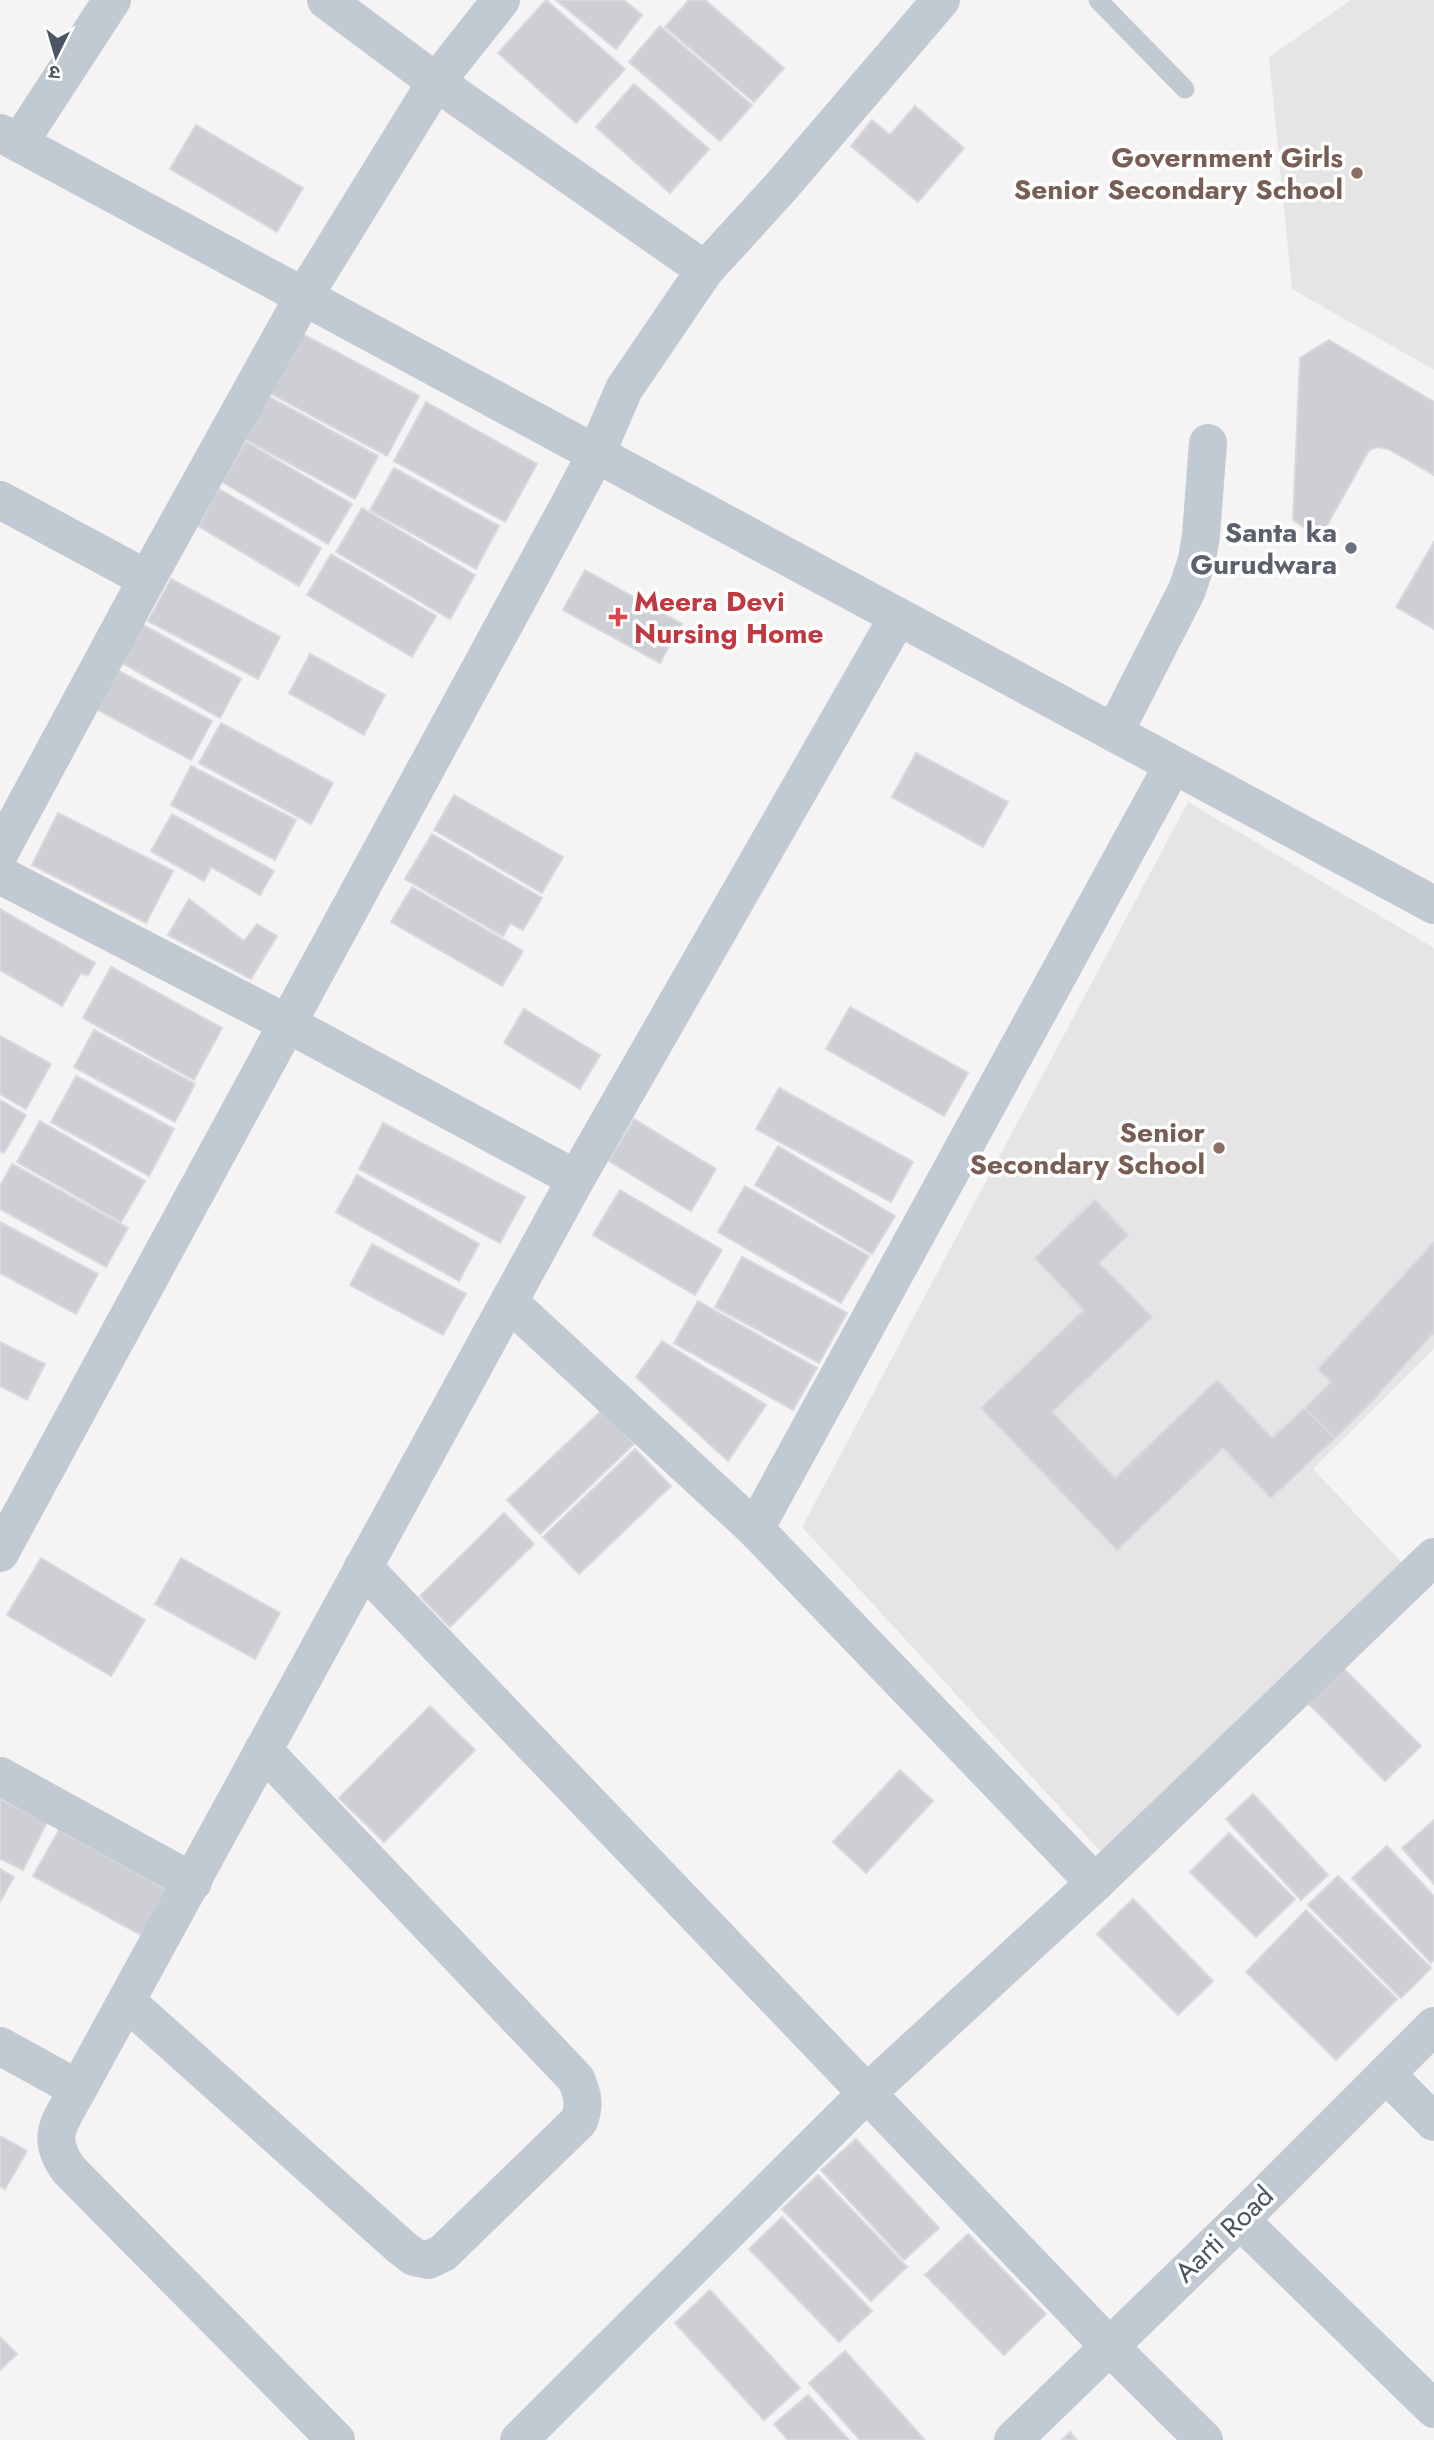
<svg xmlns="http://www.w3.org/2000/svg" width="1434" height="2440" font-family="Jost,'Noto Sans Devanagari',sans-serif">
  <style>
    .education { fill: #e6e4e5 }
    .building { fill: #cdcfd5; stroke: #d7d9de; stroke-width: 2 }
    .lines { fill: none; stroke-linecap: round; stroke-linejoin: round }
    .lane { stroke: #c1cad2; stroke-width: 19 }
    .street { stroke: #c1cad2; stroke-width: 38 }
    .education-dot { fill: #8d6e63; stroke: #fff; stroke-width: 2.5 }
    .worship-dot { fill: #6b7280; stroke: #fff; stroke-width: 2.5 }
    .health-dot { fill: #e0444e; stroke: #fff; stroke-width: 2.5 }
    .labels { text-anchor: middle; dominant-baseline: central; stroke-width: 7; stroke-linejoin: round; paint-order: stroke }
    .education-label { font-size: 28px; font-weight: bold; fill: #785e54; stroke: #fff; text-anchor: end }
    .worship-label { font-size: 28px; font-weight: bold; fill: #5b616d; stroke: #fff; text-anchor: end }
    .health-label { font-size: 28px; font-weight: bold; fill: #be3a42; stroke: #fff; text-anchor: start }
    .street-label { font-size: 28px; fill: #4a5661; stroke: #fff }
  </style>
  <rect width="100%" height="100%" fill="#f5f3f3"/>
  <g class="education">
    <polygon points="1351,0 1434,0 1434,370 1292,289 1269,57"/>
    <polygon points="1188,802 1434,948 1434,1349 1313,1469 1406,1567 1102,1853 802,1527"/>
  </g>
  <g class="building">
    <polygon points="546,0 625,69 576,123 498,53"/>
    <polygon points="556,0 624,0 642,15 616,49"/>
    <polygon points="689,0 705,0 784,68 754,102 665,27"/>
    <polygon points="660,26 752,105 720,141 629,62"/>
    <polygon points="634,84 709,149 670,193 596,127"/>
    <polygon points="915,106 964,148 918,202 851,146 872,120 890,135"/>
    <polygon points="196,125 303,188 277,232 170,169"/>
    <polygon points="295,330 419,396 387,456 264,390"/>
    <polygon points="1329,340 1434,402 1434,475 1388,449 1378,447 1369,450 1320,538 1293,520 1300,358"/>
    <polygon points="264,394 378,456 355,499 241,437"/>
    <polygon points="426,402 537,464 505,522 394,461"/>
    <polygon points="246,442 352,504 328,544 222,482"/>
    <polygon points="394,468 499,526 476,569 370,510"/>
    <polygon points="219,489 321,548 299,586 198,526"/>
    <polygon points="362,508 475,575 450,619 336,552"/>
    <polygon points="1434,542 1434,629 1396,607"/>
    <polygon points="331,554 436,616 412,657 307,595"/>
    <polygon points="585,570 682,624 660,663 563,610"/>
    <polygon points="171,579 280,637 258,679 148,621"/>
    <polygon points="136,621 241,679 220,718 115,659"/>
    <polygon points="310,654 385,695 364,735 289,693"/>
    <polygon points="108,665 212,721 191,760 87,704"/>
    <polygon points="221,723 333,783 311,824 199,763"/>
    <polygon points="916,753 1008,802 983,847 892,797"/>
    <polygon points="191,766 296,820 275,860 171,805"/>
    <polygon points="454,795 563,857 542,893 434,830"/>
    <polygon points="58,813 173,871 146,923 32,865"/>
    <polygon points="172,814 274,871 260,895 211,867 204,881 151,851"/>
    <polygon points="432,834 542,898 523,930 510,923 503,936 405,879"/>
    <polygon points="412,887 523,951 502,986 391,922"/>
    <polygon points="189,899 244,941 257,924 277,936 251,979 168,935"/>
    <polygon points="0,909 95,963 88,976 81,973 62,1006 0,970"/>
    <polygon points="111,967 222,1028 194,1080 83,1018"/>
    <polygon points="850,1007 968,1073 944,1116 826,1049"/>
    <polygon points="524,1009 600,1055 580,1089 504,1043"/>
    <polygon points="94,1030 195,1084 175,1122 74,1067"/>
    <polygon points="0,1036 51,1064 26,1109 0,1094"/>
    <polygon points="76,1076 174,1129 149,1176 51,1122"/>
    <polygon points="779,1088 913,1162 891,1202 756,1129"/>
    <polygon points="0,1100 26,1115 4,1153 0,1151"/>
    <polygon points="634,1119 716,1169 691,1211 609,1161"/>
    <polygon points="40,1121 145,1181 121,1222 17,1162"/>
    <polygon points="383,1123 525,1197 500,1243 359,1169"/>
    <polygon points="778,1146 895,1216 872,1254 755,1185"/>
    <polygon points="12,1164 128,1228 106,1267 0,1209 0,1186"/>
    <polygon points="357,1175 479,1244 459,1281 336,1212"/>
    <polygon points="745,1186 869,1256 841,1303 718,1232"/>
    <polygon points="620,1190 722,1250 695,1295 593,1235"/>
    <polygon points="1095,1200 1128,1235 1099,1263 1152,1317 1052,1412 1115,1478 1217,1380 1272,1438 1305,1408 1335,1438 1271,1498 1223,1448 1117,1550 981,1408 1084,1310 1035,1258"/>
    <polygon points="0,1222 98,1274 76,1314 0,1273"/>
    <polygon points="1434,1242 1434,1332 1374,1399 1335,1438 1305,1408 1331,1382 1318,1369"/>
    <polygon points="372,1244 466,1294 443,1335 350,1285"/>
    <polygon points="742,1257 847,1313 819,1363 715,1307"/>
    <polygon points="698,1301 817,1368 793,1410 674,1343"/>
    <polygon points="662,1341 766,1405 728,1461 636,1377"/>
    <polygon points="0,1342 45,1364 27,1400 0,1386"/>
    <polygon points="602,1410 634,1444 540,1534 507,1500"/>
    <polygon points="635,1449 671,1486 579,1574 543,1537"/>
    <polygon points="504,1513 534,1544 450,1627 420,1596"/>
    <polygon points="41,1558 145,1620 111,1676 7,1615"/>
    <polygon points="181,1558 280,1613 255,1659 155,1604"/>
    <polygon points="1339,1664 1421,1746 1385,1781 1303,1698"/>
    <polygon points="430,1706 475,1750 384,1842 339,1798"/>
    <polygon points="900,1770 933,1801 866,1873 833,1842"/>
    <polygon points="1253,1794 1328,1875 1301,1900 1226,1819"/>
    <polygon points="0,1799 47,1822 23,1870 0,1859"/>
    <polygon points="1434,1820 1434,1884 1402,1848"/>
    <polygon points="59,1830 174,1893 148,1939 33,1876"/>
    <polygon points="1229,1833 1295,1899 1256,1937 1190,1872"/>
    <polygon points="1387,1846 1434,1896 1434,1960 1431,1963 1352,1878"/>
    <polygon points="0,1869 14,1877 0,1902"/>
    <polygon points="1338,1876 1431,1968 1401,1998 1308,1905"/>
    <polygon points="1133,1899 1213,1981 1178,2015 1097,1934"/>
    <polygon points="1306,1910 1397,1999 1336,2060 1246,1972"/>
    <polygon points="0,2136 27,2151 5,2189 0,2186"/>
    <polygon points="856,2139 939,2228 904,2260 821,2170"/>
    <polygon points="818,2175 907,2267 871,2301 782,2209"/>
    <polygon points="782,2217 872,2311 839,2342 749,2249"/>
    <polygon points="968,2234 1046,2314 1004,2355 925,2275"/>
    <polygon points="710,2290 800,2388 764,2420 675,2323"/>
    <polygon points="0,2337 17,2354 0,2370"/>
    <polygon points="845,2351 924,2439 922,2440 860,2440 809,2383"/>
    <polygon points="808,2395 849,2440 788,2440 774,2424"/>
    <polygon points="1070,2432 1077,2440 1062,2440"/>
  </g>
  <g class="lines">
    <polyline class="lane" points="1098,0 1185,89"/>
    <g class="street">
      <polyline points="326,0 436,82 705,270"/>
      <polyline points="0,133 1434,905"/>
      <polyline points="19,143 112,0"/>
      <polyline points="0,500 147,579"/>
      <polyline points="1114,733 1187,590 1197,560 1201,535 1208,443"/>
      <polyline points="0,852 147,579 304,296 436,82 501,0"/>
      <polyline points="0,875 288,1024 576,1179"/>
      <polyline points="509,1302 755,1529 1095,1883"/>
      <polyline points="755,1529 1173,765"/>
      <polyline points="0,1553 569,505 596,454 624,389 705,270 780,188 941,0"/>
      <polyline points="363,1567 1109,2346 1204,2440"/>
      <polyline points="0,1776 193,1882"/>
      <path d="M126,2001L401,2247L414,2257L428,2260L443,2253L579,2121C585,2105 583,2095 576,2079L263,1750"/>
      <polyline points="0,2046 78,2089"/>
      <polyline points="1386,2074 1434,2122"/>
      <polyline points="1240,2220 1434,2409"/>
      <path d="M336,2440L69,2170C44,2136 61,2121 78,2089L576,1179L898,617"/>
      <polyline points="519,2440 867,2093 1095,1883 1434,1557"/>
      <polyline points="1013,2440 1240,2220 1434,2026"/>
    </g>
  </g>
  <g class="education-dot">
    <circle cx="1357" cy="173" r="7"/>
    <circle cx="1219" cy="1148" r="7"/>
  </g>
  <circle class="worship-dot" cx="1351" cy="548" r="7"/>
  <path class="health-dot" d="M614.5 606.5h7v7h7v7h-7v7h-7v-7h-7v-7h7z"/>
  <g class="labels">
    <g class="education-label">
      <text x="1343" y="157">Government Girls<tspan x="1343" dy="32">Senior Secondary School</tspan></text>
      <text x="1205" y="1132">Senior<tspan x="1205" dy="32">Secondary School</tspan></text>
    </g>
    <g class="worship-label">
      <text x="1337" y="532">Santa ka<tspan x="1337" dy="32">Gurudwara</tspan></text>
    </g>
    <g class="health-label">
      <text x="634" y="601">Meera Devi<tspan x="634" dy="32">Nursing Home</tspan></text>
    </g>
    <g class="street-label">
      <text transform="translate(1224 2234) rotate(-44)">Aarti Road</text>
    </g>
  </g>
  <g transform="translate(56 56) rotate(185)" stroke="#ffffff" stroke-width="5" paint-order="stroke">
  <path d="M0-5L12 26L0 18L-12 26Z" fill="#4a5661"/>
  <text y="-10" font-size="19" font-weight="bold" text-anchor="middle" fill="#4a5661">उ</text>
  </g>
</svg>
